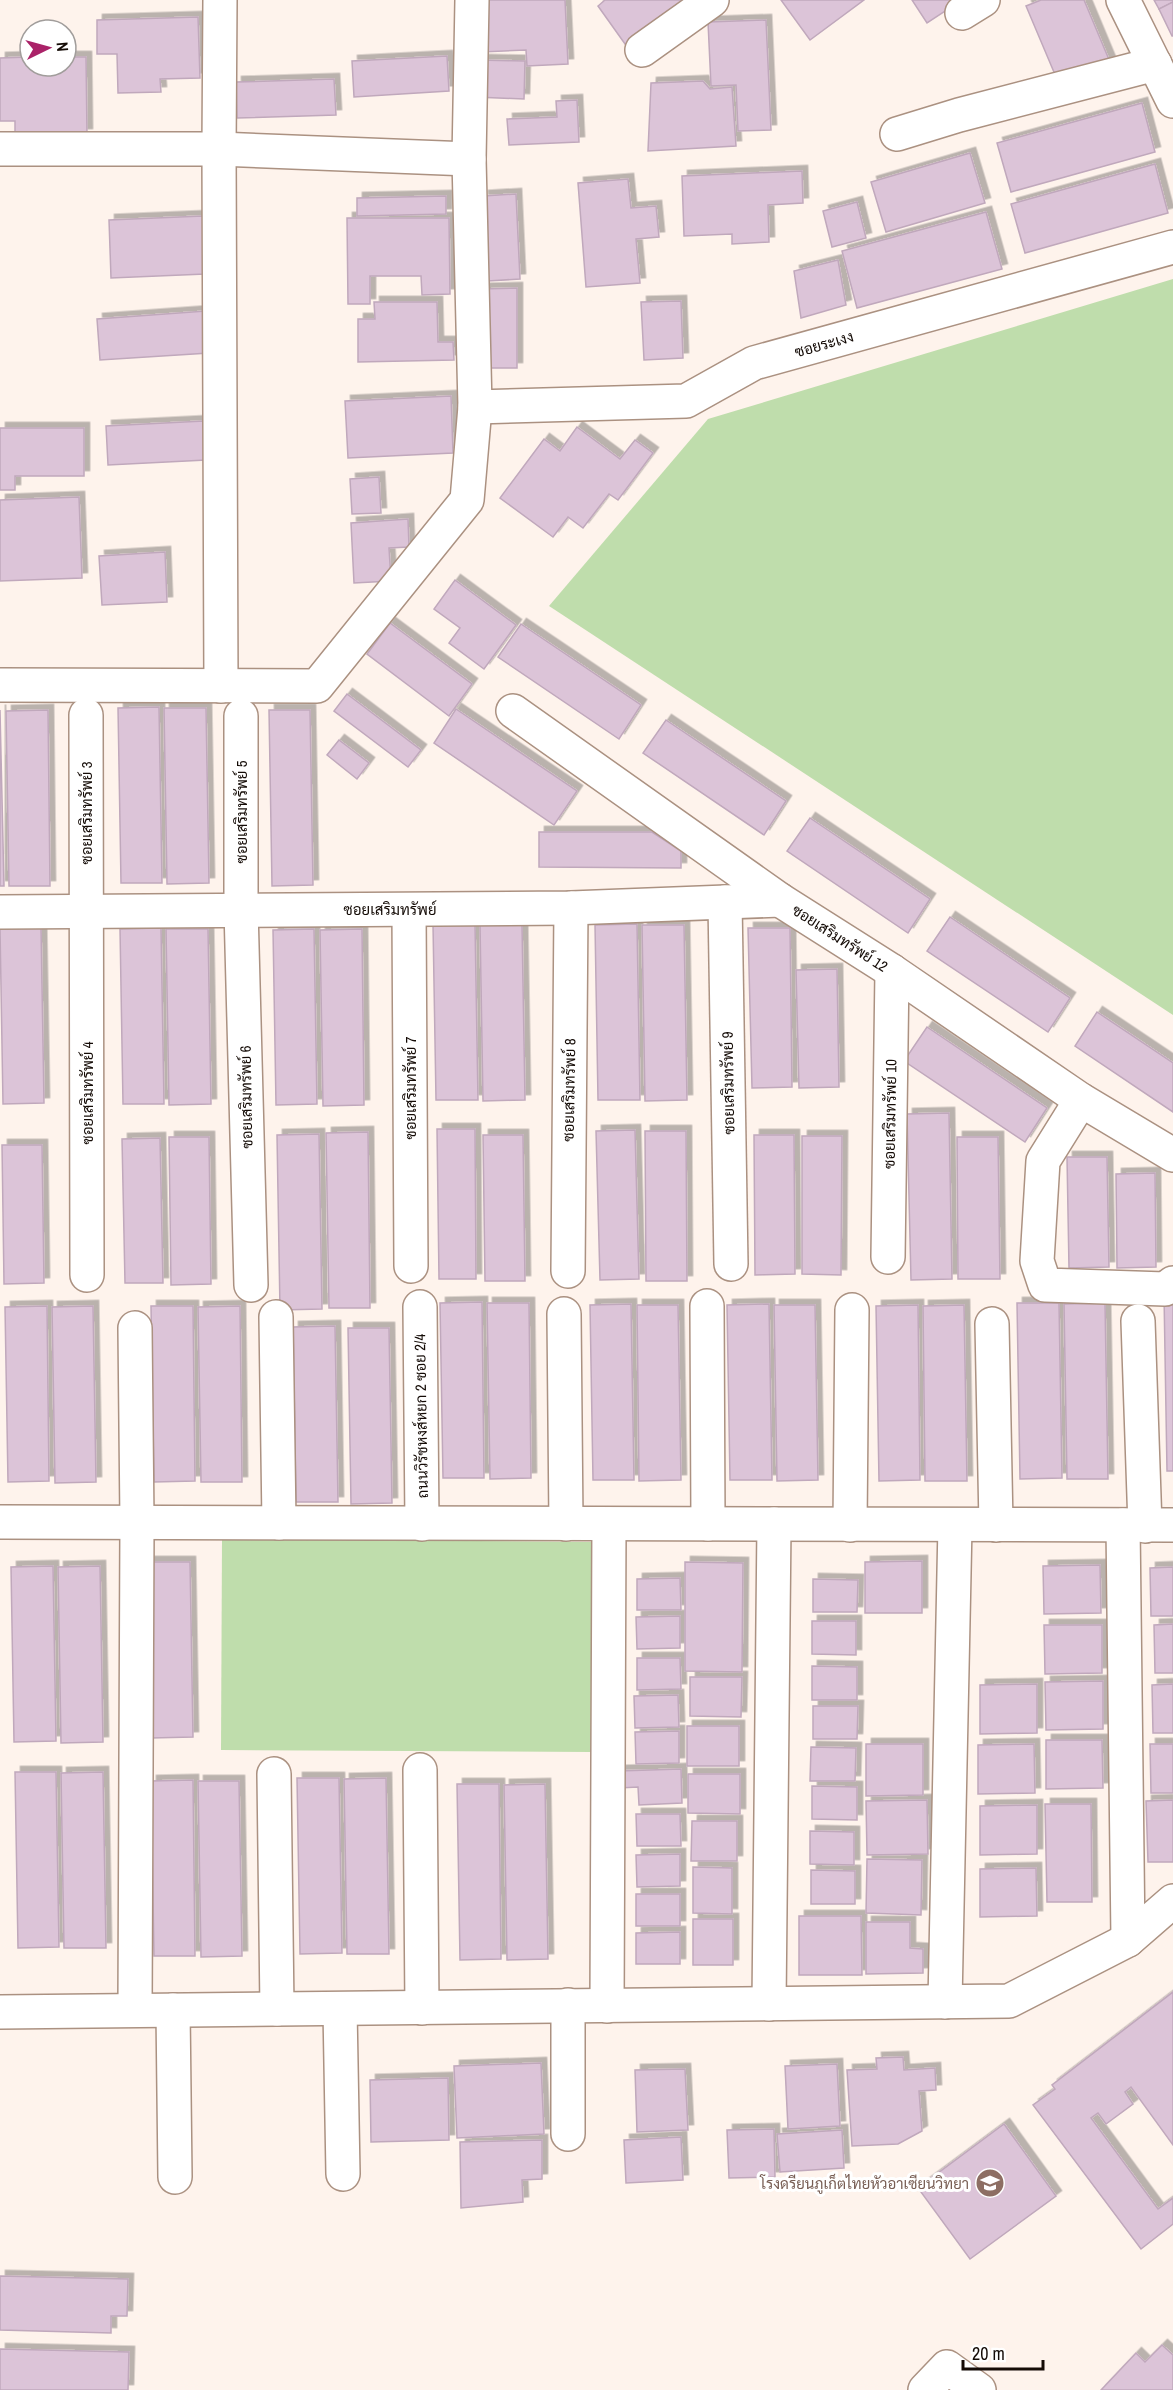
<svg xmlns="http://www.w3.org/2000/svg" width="1173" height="2390" font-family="'Archivo Narrow',Sarabun,sans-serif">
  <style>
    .green { fill: #bfddac }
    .building { fill: #dcc4d8; stroke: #c0a8bc; stroke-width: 1.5; filter: url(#shadow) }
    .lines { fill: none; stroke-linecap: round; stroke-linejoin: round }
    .minor-casing { stroke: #ab9181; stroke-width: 36 }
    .minor { stroke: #fff; stroke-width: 33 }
    .labels { text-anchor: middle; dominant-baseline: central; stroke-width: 6; stroke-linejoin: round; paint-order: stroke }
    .street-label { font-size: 15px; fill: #140b06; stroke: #fff }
    .education-label { font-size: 15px; fill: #785e54; stroke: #fff; text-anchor: end }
  </style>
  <defs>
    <filter id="shadow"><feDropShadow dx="5.5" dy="-5.5" stdDeviation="0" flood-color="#0004"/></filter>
  </defs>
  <rect width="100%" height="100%" fill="#fef3ec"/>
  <g class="green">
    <polygon points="1173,279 1173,1015 549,606 708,419"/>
    <polygon points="222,1539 593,1542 591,1752 221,1750"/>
  </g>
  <g class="building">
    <polygon points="479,0 565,0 568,64 527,66 526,50 481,52"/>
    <polygon points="605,0 699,0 630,51 598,6"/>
    <polygon points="781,0 864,0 810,40"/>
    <polygon points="912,0 962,0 927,23"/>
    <polygon points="1041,0 1084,0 1110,62 1059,84 1026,6"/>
    <polygon points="1154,0 1173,0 1173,2 1159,9"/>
    <polygon points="1173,2 1173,36 1172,36 1159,9"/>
    <polygon points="198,17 200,78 160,79 161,92 118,93 117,54 97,54 97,20"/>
    <polygon points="766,20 771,130 738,131 736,85 711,86 708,22"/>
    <polygon points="447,56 449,91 354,97 352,61"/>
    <polygon points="30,57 30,66 66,66 66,57 86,57 87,134 15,135 15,121 0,121 0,58"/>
    <polygon points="477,60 525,61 524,99 475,97"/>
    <polygon points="334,79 336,115 237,118 236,82"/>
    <polygon points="703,81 710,89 732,87 736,146 648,151 651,83"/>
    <polygon points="577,100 579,142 509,145 507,119 557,117 556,101"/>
    <polygon points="1142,103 1155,152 1011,192 997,143"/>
    <polygon points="970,153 985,203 886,232 871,182"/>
    <polygon points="1155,164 1168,213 1025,253 1011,204"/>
    <polygon points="802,171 803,203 768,205 769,242 732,244 732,234 684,236 682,176"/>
    <polygon points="628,179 631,208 656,206 659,237 636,239 640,283 586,287 578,183"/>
    <polygon points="516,194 520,279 488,281 483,196"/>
    <polygon points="446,196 446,214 357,216 357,198"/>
    <polygon points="857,202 866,238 832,247 823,211"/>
    <polygon points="986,212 1002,269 857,308 842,251"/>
    <polygon points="203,216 205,274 111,278 109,220"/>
    <polygon points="347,218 449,218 450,294 422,295 421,276 370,276 370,304 348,304"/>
    <polygon points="838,260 846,305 801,318 794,271"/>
    <polygon points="517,288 517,368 481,368 481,289"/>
    <polygon points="681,301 683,358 644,360 641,302"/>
    <polygon points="374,302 437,302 438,342 453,342 454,360 358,362 358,319 375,319"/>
    <polygon points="206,311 209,353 100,360 97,319"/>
    <polygon points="451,396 453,453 348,458 345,401"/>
    <polygon points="204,421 206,460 108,465 106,426"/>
    <polygon points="577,427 620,459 635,440 653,453 618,500 609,494 583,528 568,517 553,537 500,498 544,439 560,451"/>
    <polygon points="0,428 84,428 84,476 15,476 15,490 0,490"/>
    <polygon points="379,477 381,513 352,514 350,479"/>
    <polygon points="79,497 82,578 0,581 0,500"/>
    <polygon points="408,519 409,547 389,548 391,581 354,583 351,523"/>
    <polygon points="165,552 167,602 102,605 99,556"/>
    <polygon points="455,580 516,625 484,669 449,643 460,628 434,609"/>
    <polygon points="390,623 472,684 449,716 367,654"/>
    <polygon points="521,624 641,705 619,739 498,657"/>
    <polygon points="347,694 421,750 408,767 334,711"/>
    <polygon points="159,707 162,883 121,883 118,708"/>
    <polygon points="164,708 206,708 209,883 167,884"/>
    <polygon points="456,709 577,791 554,825 434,743"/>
    <polygon points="0,710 4,886 0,886"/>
    <polygon points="48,710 50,886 9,886 6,711"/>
    <polygon points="269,710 310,710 313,885 272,886"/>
    <polygon points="666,720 786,801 764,835 643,753"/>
    <polygon points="339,740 369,763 357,779 327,755"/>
    <polygon points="810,818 930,899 908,933 787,851"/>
    <polygon points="539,832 652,832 681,851 681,868 539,867"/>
    <polygon points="950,917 1070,998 1048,1032 927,951"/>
    <polygon points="475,924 478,1100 436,1100 433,925"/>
    <polygon points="637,924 640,1100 598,1100 595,925"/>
    <polygon points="480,925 522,925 525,1100 483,1101"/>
    <polygon points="642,925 684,925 687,1100 645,1101"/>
    <polygon points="41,927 44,1103 3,1104 0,928"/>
    <polygon points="161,928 164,1104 123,1104 120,929"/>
    <polygon points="748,928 790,928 792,1087 752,1088"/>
    <polygon points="166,929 208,929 211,1104 169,1105"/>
    <polygon points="314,929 317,1104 276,1105 273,930"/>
    <polygon points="362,929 364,1105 323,1106 320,930"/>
    <polygon points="837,969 839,1087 799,1088 796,970"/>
    <polygon points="1097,1012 1173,1063 1173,1112 1075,1046"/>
    <polygon points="927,1027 1047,1108 1025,1142 904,1061"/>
    <polygon points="949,1113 952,1279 911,1280 907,1114"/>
    <polygon points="437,1129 475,1129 476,1279 439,1279"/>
    <polygon points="635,1130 639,1279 600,1280 596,1131"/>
    <polygon points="645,1131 686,1131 687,1281 646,1281"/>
    <polygon points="368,1132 370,1308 329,1308 326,1133"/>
    <polygon points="319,1134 322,1309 280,1310 277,1135"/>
    <polygon points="483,1135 523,1135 525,1281 485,1281"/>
    <polygon points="754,1135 794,1135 795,1274 755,1275"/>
    <polygon points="802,1136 842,1136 841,1275 802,1274"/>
    <polygon points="169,1137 209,1137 211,1284 171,1285"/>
    <polygon points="957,1137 998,1137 1000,1279 958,1279"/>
    <polygon points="160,1138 163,1283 125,1283 122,1139"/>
    <polygon points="2,1145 42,1145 44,1283 4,1284"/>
    <polygon points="1067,1157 1107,1157 1109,1267 1069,1268"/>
    <polygon points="1155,1173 1156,1267 1117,1268 1116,1174"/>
    <polygon points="1164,1295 1173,1295 1173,1471 1167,1471"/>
    <polygon points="482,1302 484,1478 443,1478 440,1303"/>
    <polygon points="487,1303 529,1303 531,1478 490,1479"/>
    <polygon points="1017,1303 1059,1303 1062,1478 1020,1479"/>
    <polygon points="1105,1303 1108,1479 1067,1479 1064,1304"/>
    <polygon points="631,1304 634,1480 593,1480 590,1305"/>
    <polygon points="769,1304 772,1480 730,1480 727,1305"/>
    <polygon points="637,1305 678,1305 681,1480 639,1481"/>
    <polygon points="774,1305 815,1305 818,1480 777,1481"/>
    <polygon points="918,1305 920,1480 879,1481 876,1306"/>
    <polygon points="964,1305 967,1481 925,1481 923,1306"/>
    <polygon points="47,1306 49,1481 8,1482 5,1307"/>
    <polygon points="93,1306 96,1482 55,1483 52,1307"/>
    <polygon points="151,1306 193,1306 195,1481 154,1482"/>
    <polygon points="240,1306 242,1482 201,1482 198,1307"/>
    <polygon points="335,1326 338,1502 296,1502 293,1327"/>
    <polygon points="348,1328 389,1328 392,1503 351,1504"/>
    <polygon points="922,1561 922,1613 865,1613 865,1562"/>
    <polygon points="148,1562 190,1562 193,1737 151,1738"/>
    <polygon points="685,1562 743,1563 742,1672 685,1671"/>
    <polygon points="1100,1565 1101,1613 1044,1614 1043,1566"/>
    <polygon points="53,1566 56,1741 14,1742 11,1567"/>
    <polygon points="100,1566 103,1742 61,1743 58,1567"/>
    <polygon points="1173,1567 1173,1616 1151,1616 1150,1568"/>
    <polygon points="680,1578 681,1610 637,1610 637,1579"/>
    <polygon points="813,1579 858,1580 857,1612 813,1612"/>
    <polygon points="680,1616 680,1648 637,1649 636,1617"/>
    <polygon points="812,1621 856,1621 856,1655 812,1654"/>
    <polygon points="1173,1624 1173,1673 1155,1673 1154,1625"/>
    <polygon points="1044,1625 1102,1625 1102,1673 1045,1674"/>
    <polygon points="637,1658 680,1658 681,1689 637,1690"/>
    <polygon points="812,1666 857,1667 857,1700 812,1700"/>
    <polygon points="690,1677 742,1677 741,1717 690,1716"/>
    <polygon points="1103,1681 1103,1729 1046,1730 1045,1682"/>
    <polygon points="1037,1684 1037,1733 980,1734 980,1685"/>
    <polygon points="1173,1684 1173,1733 1153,1733 1152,1685"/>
    <polygon points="678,1695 679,1727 635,1728 634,1696"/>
    <polygon points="813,1706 858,1706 857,1739 813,1739"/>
    <rect x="687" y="1726" width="52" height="40"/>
    <polygon points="679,1731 679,1763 636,1764 635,1732"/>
    <polygon points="1046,1740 1102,1740 1103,1788 1046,1789"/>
    <polygon points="866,1744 923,1744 923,1795 866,1796"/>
    <polygon points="1034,1744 1035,1793 978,1794 978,1745"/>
    <polygon points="1150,1744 1173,1744 1173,1793 1151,1793"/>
    <polygon points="811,1747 856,1748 855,1781 810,1781"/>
    <polygon points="681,1769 682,1803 639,1805 638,1787 619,1788 618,1771"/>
    <polygon points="15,1772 56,1772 59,1947 18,1948"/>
    <polygon points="103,1772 106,1948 64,1948 61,1773"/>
    <polygon points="688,1774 740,1774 740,1814 688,1813"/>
    <polygon points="297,1778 339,1778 342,1953 300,1954"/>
    <polygon points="386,1778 389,1954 347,1954 344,1779"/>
    <polygon points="193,1780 195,1956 154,1956 151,1781"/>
    <polygon points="198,1781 239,1781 242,1956 201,1957"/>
    <polygon points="457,1784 499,1784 501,1959 460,1960"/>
    <polygon points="545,1784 548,1959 507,1960 504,1785"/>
    <polygon points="812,1786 857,1787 857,1820 812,1819"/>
    <polygon points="927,1800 928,1854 867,1855 866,1801"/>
    <polygon points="1173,1800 1173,1862 1148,1862 1146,1801"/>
    <polygon points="1045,1804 1091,1804 1092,1902 1047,1902"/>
    <polygon points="1037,1805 1037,1854 980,1855 980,1806"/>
    <polygon points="636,1814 680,1814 681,1846 637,1846"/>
    <polygon points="692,1821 737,1821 737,1861 691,1861"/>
    <polygon points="810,1831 854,1832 854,1865 810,1864"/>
    <polygon points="680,1854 680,1886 637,1887 636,1855"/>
    <polygon points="867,1859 922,1860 921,1915 866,1913"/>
    <polygon points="693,1867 732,1868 732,1914 693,1913"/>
    <polygon points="1036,1868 1037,1916 980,1917 980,1869"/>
    <polygon points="811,1870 855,1871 855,1904 811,1904"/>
    <rect x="636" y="1894" width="44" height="32"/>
    <polygon points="799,1916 861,1916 862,1975 799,1975"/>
    <rect x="693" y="1919" width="40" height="46"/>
    <polygon points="866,1922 910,1922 910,1948 923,1949 923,1973 866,1974"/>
    <polygon points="680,1932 680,1964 636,1964 636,1933"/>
    <polygon points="1173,1992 1173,2145 1131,2087 1125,2092 1133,2104 1106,2124 1098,2113 1091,2118 1158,2209 1173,2198 1173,2224 1141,2249 1033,2105 1055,2089 1052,2085"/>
    <polygon points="903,2057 904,2070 935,2068 936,2090 919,2091 922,2131 898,2144 852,2146 847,2070 877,2069 876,2058"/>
    <polygon points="541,2063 544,2134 457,2138 454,2066"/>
    <polygon points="837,2064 840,2126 788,2129 785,2066"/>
    <polygon points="685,2069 688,2130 637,2132 635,2070"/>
    <polygon points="448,2078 449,2140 371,2142 370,2080"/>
    <polygon points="1004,2124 1056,2196 970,2259 918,2188"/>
    <polygon points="774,2129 775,2177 729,2178 727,2130"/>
    <polygon points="842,2130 844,2168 780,2172 777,2134"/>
    <polygon points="681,2137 683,2180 626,2183 624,2140"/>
    <polygon points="542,2140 542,2179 522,2180 523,2202 461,2208 460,2142"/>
    <polygon points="0,2276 128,2279 127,2316 111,2316 111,2333 0,2330"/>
    <polygon points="1162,2345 1173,2355 1173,2390 1101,2390 1136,2353 1145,2362"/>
    <polygon points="0,2349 129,2352 128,2390 0,2390"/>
  </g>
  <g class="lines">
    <g class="minor-casing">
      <g id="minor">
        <polyline points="220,0 219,149 221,686"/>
        <polyline points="1123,0 1173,101"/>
        <polyline points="962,13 983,0"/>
        <polyline points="642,50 712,0"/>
        <polyline points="897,134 959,115 1155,64"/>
        <polyline points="0,149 219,149 469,159"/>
        <polyline points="475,407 686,401 754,363 1173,247"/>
        <polyline points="0,685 317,686 467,500 475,407 469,159 472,0"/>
        <polyline points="513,711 780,900 892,971 1081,1100 1173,1155"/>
        <polyline points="86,715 87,1275"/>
        <polyline points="241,716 241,909 251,1285"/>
        <polyline points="725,902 731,1264"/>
        <polyline points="409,910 411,1266"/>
        <polyline points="0,912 571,908 780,900"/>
        <polyline points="1081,1100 1043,1161 1037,1261 1045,1285 1165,1289 1173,1283"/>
        <polyline points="888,1257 892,971"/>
        <polyline points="568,1271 571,908"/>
        <polyline points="707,1306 708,1524"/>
        <polyline points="420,1307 422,1524"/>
        <polyline points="564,1314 566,1524"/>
        <polyline points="276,1317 279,1523"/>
        <polyline points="1138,1321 1145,1526"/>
        <polyline points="992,1324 996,1525"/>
        <polyline points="135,1328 137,1522 135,2010"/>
        <polyline points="0,1522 1173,1525"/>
        <polyline points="850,1525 852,1310"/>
        <polyline points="1123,1525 1128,1940"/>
        <polyline points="420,1770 422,2008"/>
        <polyline points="274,1774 277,2009"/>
        <polyline points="945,2002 955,1525"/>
        <polyline points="769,2004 774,1524"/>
        <polyline points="607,2006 609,1524"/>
        <polyline points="340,2009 343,2174"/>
        <polyline points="173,2010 175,2177"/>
        <polyline points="0,2012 1009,2001 1128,1940 1173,1901"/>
        <polyline points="568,2134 568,2005"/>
        <polyline points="925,2390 947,2367 979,2390"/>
      </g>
    </g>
    <use href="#minor" class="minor"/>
  </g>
  <defs>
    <g id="school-disc" transform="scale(1.5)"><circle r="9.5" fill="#8d6e63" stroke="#fff"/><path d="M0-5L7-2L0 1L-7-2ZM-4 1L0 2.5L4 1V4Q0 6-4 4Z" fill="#fff"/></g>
  </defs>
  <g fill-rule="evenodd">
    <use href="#school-disc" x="990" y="2183"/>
  </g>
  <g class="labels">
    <g class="street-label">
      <text transform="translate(824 344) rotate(-16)">ซอยระเงง</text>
      <text transform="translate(241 812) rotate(-90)">ซอยเสริมทรัพย์ 5</text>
      <text transform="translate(86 813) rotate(-90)">ซอยเสริมทรัพย์ 3</text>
      <text x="390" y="909">ซอยเสริมทรัพย์</text>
      <text transform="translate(840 938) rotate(33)">ซอยเสริมทรัพย์ 12</text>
      <text transform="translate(728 1083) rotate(-91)">ซอยเสริมทรัพย์ 9</text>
      <text transform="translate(410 1088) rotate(-90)">ซอยเสริมทรัพย์ 7</text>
      <text transform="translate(569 1090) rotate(-89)">ซอยเสริมทรัพย์ 8</text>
      <text transform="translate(87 1093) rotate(-90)">ซอยเสริมทรัพย์ 4</text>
      <text transform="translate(246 1097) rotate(-91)">ซอยเสริมทรัพย์ 6</text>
      <text transform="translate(890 1114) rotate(-89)">ซอยเสริมทรัพย์ 10</text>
      <text transform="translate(421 1416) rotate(-91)">ถนนวิรัชหงส์หยก 2 ซอย 2/4</text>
    </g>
    <g class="education-label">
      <text x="969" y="2183">โรงดรียนภูเก็ตไทยหัวอาเซียนวิทยา</text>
    </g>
  </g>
  <g transform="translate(48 48) rotate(85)"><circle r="28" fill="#ffffff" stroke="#a19d9b" stroke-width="1.5"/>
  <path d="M0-4.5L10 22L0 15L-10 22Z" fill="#aa2268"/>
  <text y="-9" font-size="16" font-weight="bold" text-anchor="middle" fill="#140b06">N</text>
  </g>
  <path d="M963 2360v9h80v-9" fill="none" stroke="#140b06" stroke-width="3"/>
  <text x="972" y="2360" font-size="18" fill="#140b06" stroke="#ffffff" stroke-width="4.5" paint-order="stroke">20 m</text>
</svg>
